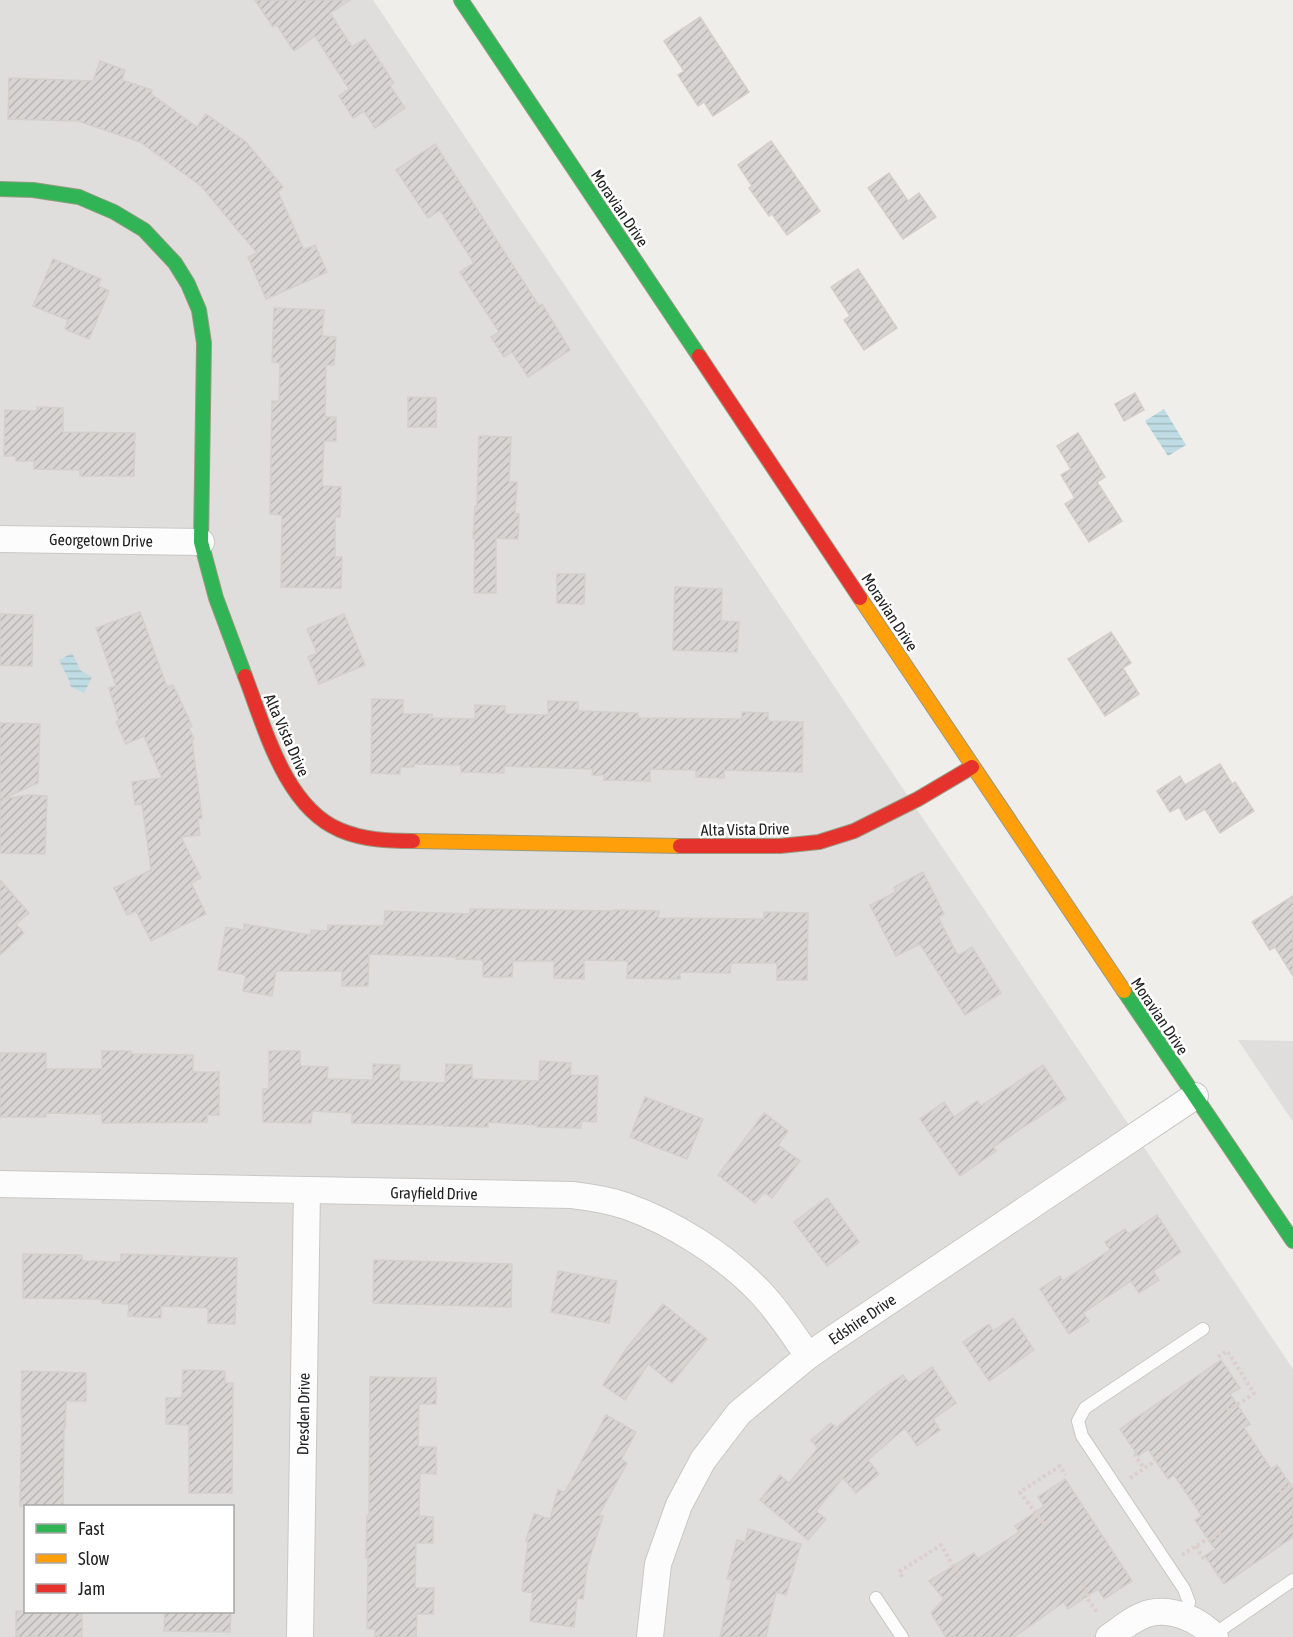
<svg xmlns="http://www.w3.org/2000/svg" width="1293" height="1637" font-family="'Asap Condensed',sans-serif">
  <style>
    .residential { fill: #dfdedc; fill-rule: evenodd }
    .water { fill: url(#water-rules) }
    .building { fill: url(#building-hatch); stroke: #d3d0cc; stroke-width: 1.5 }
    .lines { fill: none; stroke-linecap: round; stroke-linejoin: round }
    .lane-casing { stroke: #c9c8c7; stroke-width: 14 }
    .street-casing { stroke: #c9c8c7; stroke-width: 28 }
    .fast-casing { stroke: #999a82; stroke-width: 16 }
    .slow-casing { stroke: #999a82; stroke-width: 16 }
    .jam-casing { stroke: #999a82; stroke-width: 16 }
    .path { stroke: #dccecd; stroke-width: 4; stroke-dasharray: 3 3; stroke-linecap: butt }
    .lane { stroke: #fdfcfc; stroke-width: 12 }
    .street { stroke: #fdfcfc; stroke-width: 26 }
    .fast { stroke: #30b455; stroke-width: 14 }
    .slow { stroke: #ff9f0a; stroke-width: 14 }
    .jam { stroke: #e5322d; stroke-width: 14 }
    .labels { text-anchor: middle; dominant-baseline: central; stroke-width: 5; stroke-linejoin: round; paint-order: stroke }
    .street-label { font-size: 16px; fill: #222; stroke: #fff }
  </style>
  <defs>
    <pattern id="water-rules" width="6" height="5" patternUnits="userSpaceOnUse" patternTransform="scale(1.5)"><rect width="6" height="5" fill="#bfdbe3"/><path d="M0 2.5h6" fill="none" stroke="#a4bcc2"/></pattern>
    <pattern id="building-hatch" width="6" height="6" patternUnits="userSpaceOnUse" patternTransform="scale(1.5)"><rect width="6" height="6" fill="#d7d4d2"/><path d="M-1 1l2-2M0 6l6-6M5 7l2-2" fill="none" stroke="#b8b6b4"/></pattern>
  </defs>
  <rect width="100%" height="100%" fill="#f0eeeb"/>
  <g class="residential">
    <path d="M0,0H373L1293,1369V1637H0ZM26,1506H232V1612H26Z"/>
    <polygon points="1238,1040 1293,1041 1293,1122"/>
  </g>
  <g class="water">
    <polygon points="1164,409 1186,445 1168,456 1145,421"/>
    <polygon points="72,653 81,671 92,677 84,693 70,686 70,682 59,660"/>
  </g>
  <g class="building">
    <polygon points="255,0 350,0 330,13 352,47 365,39 394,83 390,86 405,108 375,128 364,111 353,118 339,96 349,89 315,36 294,51 276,24 273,27"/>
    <polygon points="700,17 749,92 713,116 704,102 698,106 678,75 684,71 664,41"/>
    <polygon points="100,61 125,70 122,80 152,90 151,94 197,127 206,114 246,142 283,187 278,192 304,250 315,245 327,272 266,299 248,257 257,253 201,186 140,142 78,121 8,119 9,78 93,81"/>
    <polygon points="771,141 820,211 787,235 772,214 769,216 749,188 752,186 738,165"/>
    <polygon points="435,144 539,306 542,304 570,350 528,377 512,352 504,357 491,337 499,332 460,272 474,263 440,210 428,218 396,170"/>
    <polygon points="889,173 908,201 919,193 936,217 903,239 868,188"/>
    <polygon points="53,259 101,279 98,286 109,291 89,339 65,329 68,320 33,306"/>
    <polygon points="858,269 897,328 864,350 844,320 850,316 831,287"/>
    <polygon points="274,308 324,310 322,336 336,337 334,365 326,365 325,417 336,417 336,441 324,441 322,486 341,487 340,517 335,517 335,557 342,557 341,588 281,587 282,515 270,514 272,401 279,401 280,363 272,362"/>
    <polygon points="1135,393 1144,410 1124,421 1115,404"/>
    <polygon points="408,397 436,398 436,427 408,427"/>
    <polygon points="37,407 63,408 63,432 135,433 134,476 80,476 80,470 34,469 34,461 16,461 16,456 4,456 5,410 37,411"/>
    <polygon points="1078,433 1105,477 1097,482 1122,521 1089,542 1065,504 1075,498 1061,475 1071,469 1057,446"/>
    <polygon points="479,436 511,437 509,482 517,482 515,514 519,514 518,539 496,538 496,593 474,593 475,538 473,538 475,506 477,506"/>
    <polygon points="557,574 585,574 584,604 557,603"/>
    <polygon points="675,587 722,589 721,621 739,622 737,652 673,650"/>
    <polygon points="140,612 167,687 173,685 192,726 189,728 194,739 192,740 202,818 198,819 200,835 181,837 201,878 191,883 206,914 151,941 136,911 127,915 114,888 151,870 142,804 135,805 132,782 162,778 144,736 126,744 116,722 119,720 109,688 116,686 96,628"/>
    <polygon points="0,614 33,615 32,666 0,665"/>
    <polygon points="344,614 365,665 319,684 308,657 317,653 307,629"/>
    <polygon points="1111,632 1131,663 1123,668 1139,694 1105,716 1068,659"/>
    <polygon points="372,699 403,700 403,714 432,714 432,718 475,719 475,705 505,706 505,714 548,715 548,701 578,702 578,711 638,713 638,718 742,719 742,712 768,713 768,721 803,722 802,772 724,770 724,778 696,777 696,770 650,769 650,781 604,780 604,775 592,775 593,769 504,766 504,773 461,772 461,765 414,764 414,767 400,767 400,774 371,773"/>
    <polygon points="0,723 40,724 38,783 2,799 29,795 47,796 45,854 0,853"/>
    <polygon points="1220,764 1232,784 1235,782 1254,811 1220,833 1205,809 1186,820 1179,807 1170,812 1157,791 1180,776 1185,785"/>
    <polygon points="923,872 944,914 938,917 958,956 972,947 1001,993 965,1015 920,944 896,956 870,905 896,892 894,887"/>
    <polygon points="0,880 29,913 16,924 24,933 0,955"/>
    <polygon points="1293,896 1293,976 1275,947 1270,950 1252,922"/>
    <polygon points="470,909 614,911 614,910 659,911 658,918 764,919 764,912 808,913 807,980 777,980 777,963 731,963 730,973 680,972 680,979 627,978 628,961 584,960 584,979 554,978 554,961 513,961 512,977 483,977 483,960 456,959 456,957 369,954 368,986 342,986 342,971 276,971 272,996 243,991 246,975 218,970 226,927 244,930 244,924 311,935 311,930 328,931 328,925 384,926 385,911 470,914"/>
    <polygon points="102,1051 131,1051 131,1054 193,1055 193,1072 219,1072 219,1115 207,1115 207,1122 102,1123 102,1114 46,1113 46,1117 0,1117 0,1053 46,1053 46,1069 102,1069"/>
    <polygon points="269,1051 300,1051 300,1066 328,1067 327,1079 373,1080 373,1064 400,1065 399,1081 445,1083 446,1064 472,1065 472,1079 539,1081 540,1061 571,1063 570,1075 598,1076 596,1122 581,1121 581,1128 537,1127 537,1125 488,1122 488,1127 444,1126 444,1125 352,1123 352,1113 312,1111 311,1123 263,1122 263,1089 269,1089"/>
    <polygon points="1043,1065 1066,1099 993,1147 996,1151 960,1176 920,1119 944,1102 954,1117 977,1101 981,1106"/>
    <polygon points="645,1097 703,1119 687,1159 630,1137"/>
    <polygon points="764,1113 788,1131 778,1145 800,1161 772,1198 764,1192 755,1203 718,1175"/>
    <polygon points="827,1198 859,1242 827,1266 794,1222"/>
    <polygon points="1157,1215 1181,1252 1153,1271 1159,1280 1139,1293 1131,1281 1083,1313 1089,1321 1069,1334 1040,1289 1060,1276 1063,1281 1110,1250 1105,1242 1125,1229 1129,1234"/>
    <polygon points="23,1254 82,1255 82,1261 121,1262 121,1254 237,1258 235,1324 208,1323 208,1308 161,1306 161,1318 128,1316 129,1304 102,1303 102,1299 23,1298"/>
    <polygon points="374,1260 512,1264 511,1307 373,1303"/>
    <polygon points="558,1271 617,1281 609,1323 551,1312"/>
    <polygon points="663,1304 707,1339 672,1383 648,1364 625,1400 603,1385 626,1349"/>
    <polygon points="1013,1318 1034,1350 989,1381 963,1342 989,1324 993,1331"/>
    <polygon points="1221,1360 1240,1388 1230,1394 1250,1424 1244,1428 1271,1469 1277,1465 1293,1488 1293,1537 1224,1584 1205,1556 1215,1549 1195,1520 1202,1516 1174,1475 1168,1479 1148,1449 1138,1456 1120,1429"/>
    <polygon points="932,1367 956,1403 933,1419 940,1430 917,1446 905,1428 868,1460 879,1474 856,1493 843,1478 816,1511 826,1519 808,1540 760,1500 780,1475 789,1483 818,1448 811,1440 831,1423 836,1428 878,1392 903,1375 909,1383"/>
    <polygon points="183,1370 225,1371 225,1383 233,1383 232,1493 189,1493 189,1425 166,1424 166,1398 182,1398"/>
    <polygon points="22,1371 86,1373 86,1401 66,1401 65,1428 64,1428 63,1506 20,1506 22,1414 21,1414"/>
    <polygon points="370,1377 436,1378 436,1404 419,1404 418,1447 436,1447 436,1474 420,1473 419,1516 433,1517 433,1543 416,1543 415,1588 434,1588 433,1614 417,1614 416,1637 375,1637 375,1629 367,1629 368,1558 366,1558 367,1515 369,1515"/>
    <polygon points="606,1415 636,1432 621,1460 627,1463 599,1515 603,1516 587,1567 583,1599 577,1598 574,1627 530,1621 533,1593 522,1591 528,1542 526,1541 534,1514 550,1519 558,1490 565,1492"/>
    <polygon points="1065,1479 1132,1581 1104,1599 1098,1589 1068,1609 1064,1602 1014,1637 946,1637 931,1613 944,1599 929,1581 974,1553 978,1559 1019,1532 1015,1526 1044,1506 1038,1497"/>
    <polygon points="748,1529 801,1544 786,1595 776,1592 766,1637 720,1637 732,1580 727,1579 737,1540 745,1542"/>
    <polygon points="16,1611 82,1612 82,1637 16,1637"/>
    <polygon points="165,1611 231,1611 230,1632 164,1631"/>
  </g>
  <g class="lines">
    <g class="lane-casing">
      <g id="lane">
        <polyline points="876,1598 902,1637"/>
        <polyline points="1186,1617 1189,1602 1184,1589 1082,1436 1078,1421 1085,1408 1203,1329"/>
        <polyline points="1213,1635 1293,1580"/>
      </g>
    </g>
    <g class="street-casing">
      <g id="street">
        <polyline points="0,539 201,542"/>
        <path d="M0,1184L572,1195C590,1197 608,1200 626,1206C674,1223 726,1256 761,1293C779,1312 793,1334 808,1356"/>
        <polyline points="300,1637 307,1190"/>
        <polyline points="650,1637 658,1564 679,1505 703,1460 739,1413 808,1356 834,1338 1195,1096"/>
        <path d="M1109,1637C1121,1629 1136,1616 1150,1613C1173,1608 1200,1620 1215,1637"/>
      </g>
    </g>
    <g class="fast-casing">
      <g id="fast">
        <polyline points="461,0 699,356"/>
        <polyline points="0,189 33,190 79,197 114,212 144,230 175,263 188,284 199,310 204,343 201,542 216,598 245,676"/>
        <polyline points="1124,991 1293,1241"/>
      </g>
    </g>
    <g class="slow-casing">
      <g id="slow">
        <polyline points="860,598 1124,991"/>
        <polyline points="413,841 680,846"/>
      </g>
    </g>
    <g class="jam-casing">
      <g id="jam">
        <polyline points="699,356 860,598"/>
        <path d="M245,676C265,728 285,807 340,830C363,840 389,841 413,841"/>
        <polyline points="680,846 780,846 819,842 854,831 918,799 972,767"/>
      </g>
    </g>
    <g class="path">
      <polyline points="1218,1357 1227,1351 1254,1393 1240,1403 1225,1411"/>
      <polyline points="1134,1454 1144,1468"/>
      <polyline points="1130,1478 1152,1463 1157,1456 1165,1450"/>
      <polyline points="1280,1493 1288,1487 1293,1481"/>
      <path d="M1043,1523C1036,1512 1027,1503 1020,1492L1060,1466L1066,1475"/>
      <polyline points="1196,1546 1205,1561"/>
      <polyline points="1182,1555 1204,1541 1212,1539 1221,1533"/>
      <polyline points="902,1577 899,1572 941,1545 960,1578"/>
      <polyline points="1082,1583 1088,1592 1088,1599 1098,1614"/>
    </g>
    <use href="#lane" class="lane"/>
    <use href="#street" class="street"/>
    <use href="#fast" class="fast"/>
    <use href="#slow" class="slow"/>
    <use href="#jam" class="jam"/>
  </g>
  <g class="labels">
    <g class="street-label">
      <text transform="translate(620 208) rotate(56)">Moravian Drive</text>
      <text transform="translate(101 540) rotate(1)">Georgetown Drive</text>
      <text transform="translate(890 612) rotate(57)">Moravian Drive</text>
      <text transform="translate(287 735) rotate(66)">Alta Vista Drive</text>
      <text transform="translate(745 829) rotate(-1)">Alta Vista Drive</text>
      <text transform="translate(1160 1016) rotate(56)">Moravian Drive</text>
      <text transform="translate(434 1193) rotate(1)">Grayfield Drive</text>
      <text transform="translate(862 1319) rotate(-34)">Edshire Drive</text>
      <text transform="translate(303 1414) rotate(-89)">Dresden Drive</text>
    </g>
  </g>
  <rect x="24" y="1505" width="210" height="108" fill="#ffffff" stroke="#a7a7a7" stroke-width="1.5"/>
  <rect x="36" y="1524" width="30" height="9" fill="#30b455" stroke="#a7a7a7" stroke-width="1.5"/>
  <text x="78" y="1535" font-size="18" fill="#222222">Fast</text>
  <rect x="36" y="1554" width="30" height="9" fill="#ff9f0a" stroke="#a7a7a7" stroke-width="1.5"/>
  <text x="78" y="1565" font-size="18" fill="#222222">Slow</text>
  <rect x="36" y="1584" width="30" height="9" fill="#e5322d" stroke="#a7a7a7" stroke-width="1.5"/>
  <text x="78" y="1595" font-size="18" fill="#222222">Jam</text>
</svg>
